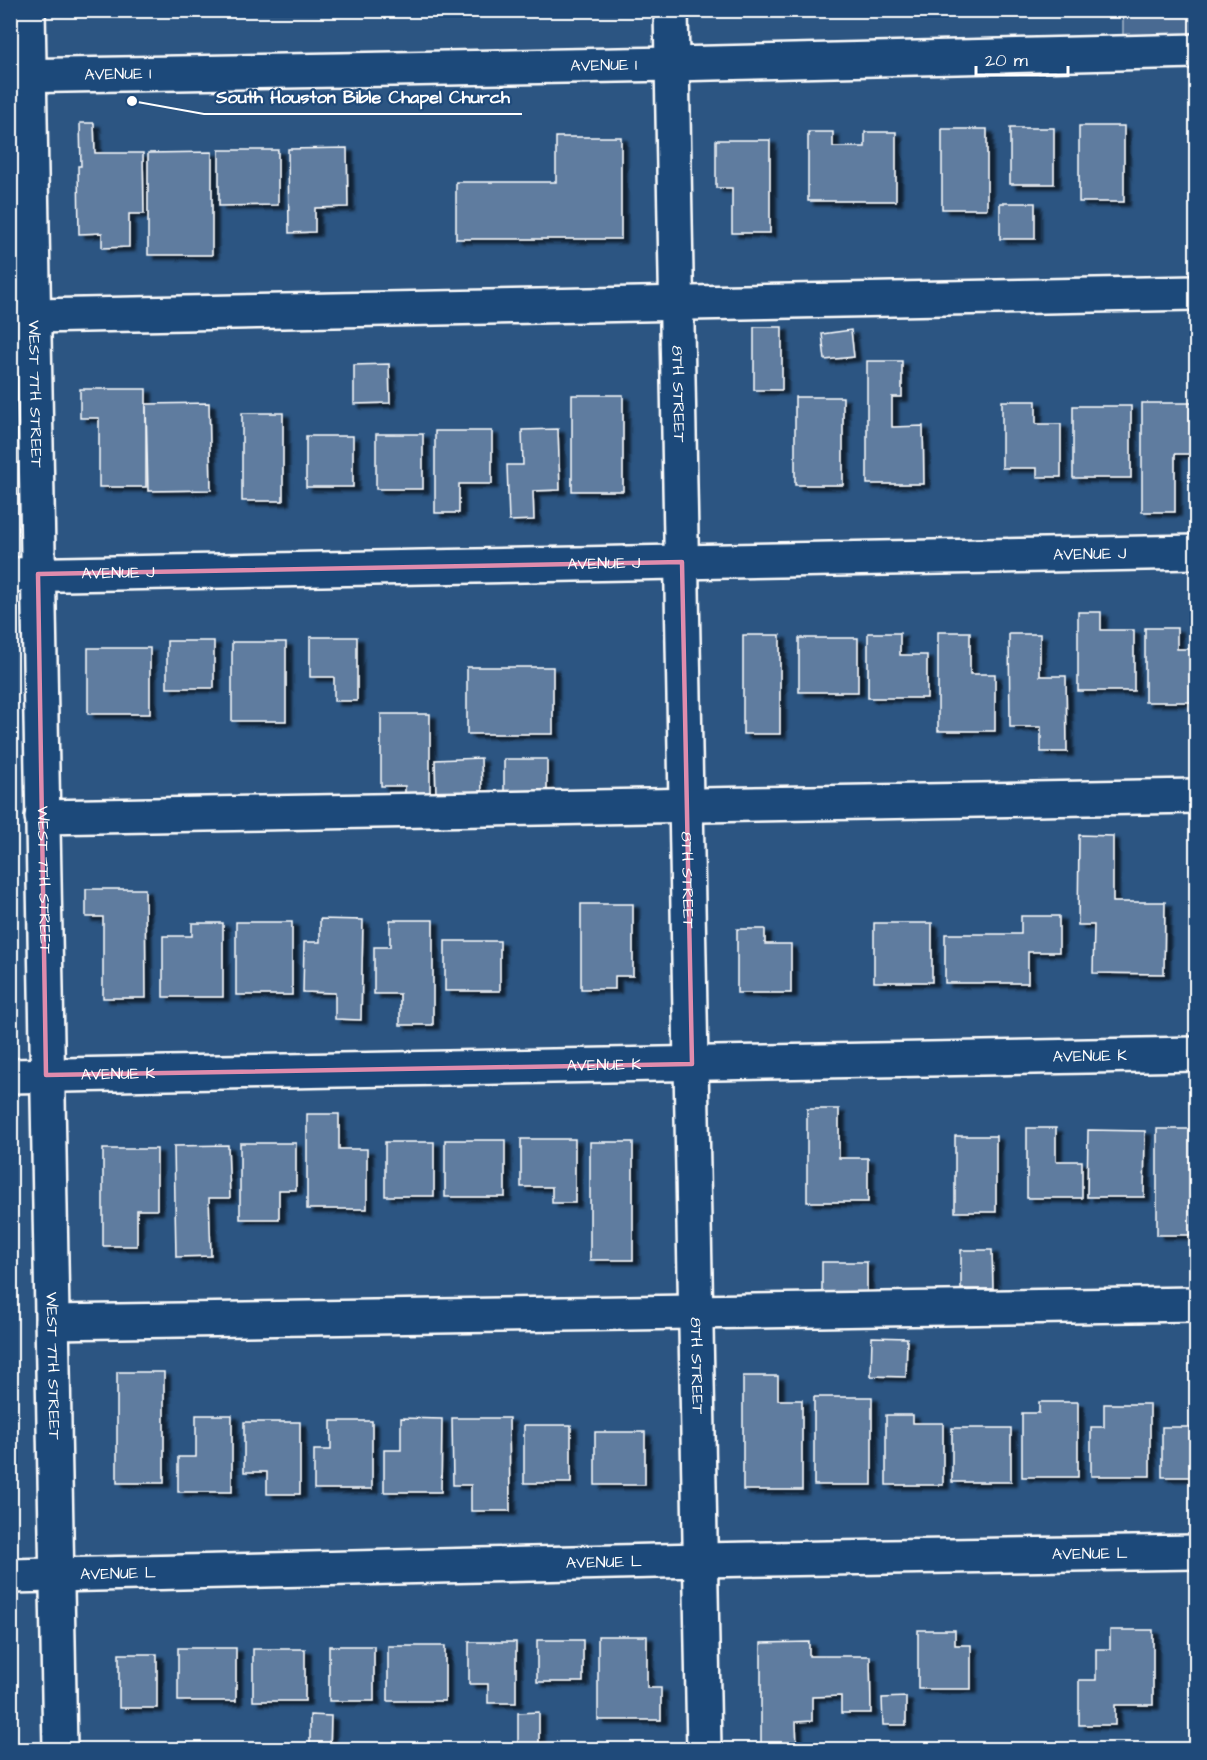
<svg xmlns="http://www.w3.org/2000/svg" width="1207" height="1760" font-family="'Architects Daughter',sans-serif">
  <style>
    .green { fill: #486b92; stroke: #a4b5c8; stroke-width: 1.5 }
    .building { fill: #5e7c9f; stroke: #fff; stroke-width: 1.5; filter: url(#shadow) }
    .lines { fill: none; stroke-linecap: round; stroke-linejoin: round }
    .minor-casing { stroke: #fff; stroke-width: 38 }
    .minor { stroke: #1f4a7a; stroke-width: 33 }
    .marked { fill: none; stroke: #e08cad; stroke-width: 4.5; stroke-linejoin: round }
    .labels { text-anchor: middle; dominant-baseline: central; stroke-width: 4.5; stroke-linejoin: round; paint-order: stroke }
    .street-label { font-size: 16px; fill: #fff; stroke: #1f4a7a }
    .leader { fill: none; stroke: #fff; stroke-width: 2 }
    .callout-dot { fill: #fff; stroke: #1f4a7a; stroke-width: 2 }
    .callout-label { font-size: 18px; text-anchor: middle; font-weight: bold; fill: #fff; stroke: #1f4a7a; stroke-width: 4.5; stroke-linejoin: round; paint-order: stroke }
  </style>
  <defs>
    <filter id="shadow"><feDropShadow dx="6" dy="4" stdDeviation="1.5" flood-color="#0009"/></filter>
  </defs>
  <rect width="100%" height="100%" fill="#2c5582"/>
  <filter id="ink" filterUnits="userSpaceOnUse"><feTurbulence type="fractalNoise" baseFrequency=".0167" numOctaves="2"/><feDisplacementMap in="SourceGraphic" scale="12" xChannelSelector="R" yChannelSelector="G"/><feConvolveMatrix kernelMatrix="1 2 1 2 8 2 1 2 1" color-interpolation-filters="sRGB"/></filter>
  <g filter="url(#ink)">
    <polygon class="green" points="1123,11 1196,11 1196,37 1123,38"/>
    <g class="building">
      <polygon points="80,123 94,123 95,153 143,153 144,214 129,214 129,247 102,248 102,233 79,234 78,166 81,166"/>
      <rect x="1079" y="126" width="45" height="76"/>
      <rect x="1010" y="128" width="44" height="56"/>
      <rect x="942" y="129" width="45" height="80"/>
      <polygon points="808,132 833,132 833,147 865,147 865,132 896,132 896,201 808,201"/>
      <polygon points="556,137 621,137 621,239 456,239 456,182 556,182"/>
      <polygon points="716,140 770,140 770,233 732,233 732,188 716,188"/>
      <polygon points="347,148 348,207 315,208 315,232 289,233 288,149"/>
      <polygon points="219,150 278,150 278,205 219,206"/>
      <polygon points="212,152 212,255 148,255 148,153"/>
      <rect x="1000" y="203" width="35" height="36"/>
      <rect x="754" y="327" width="28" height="63"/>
      <polygon points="851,330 854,357 825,360 822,334"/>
      <polygon points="867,361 902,361 902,397 892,397 892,427 923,426 924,484 867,484"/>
      <polygon points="389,364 390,403 354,404 354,365"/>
      <polygon points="80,389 146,389 146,487 99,487 99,418 80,418"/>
      <rect x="572" y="395" width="51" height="96"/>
      <rect x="795" y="397" width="48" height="88"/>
      <polygon points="1002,401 1036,401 1036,424 1061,424 1061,477 1037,477 1037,468 1002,468"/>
      <polygon points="209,403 211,490 148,491 146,404"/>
      <polygon points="1142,403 1196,403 1196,454 1175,454 1175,512 1142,512"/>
      <rect x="1073" y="406" width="58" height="72"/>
      <rect x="242" y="413" width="41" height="88"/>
      <polygon points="558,429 560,490 533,491 534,520 509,521 507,465 523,465 522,430"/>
      <polygon points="435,431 492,431 492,484 459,484 459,513 435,513"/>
      <rect x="376" y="434" width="47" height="55"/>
      <rect x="306" y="436" width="47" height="51"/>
      <polygon points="1078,612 1101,612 1101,630 1134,630 1134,691 1078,691"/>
      <polygon points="1145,628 1177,628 1177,649 1196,649 1196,702 1145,702"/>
      <polygon points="938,632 970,632 970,674 995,674 995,731 938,731"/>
      <polygon points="868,633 900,633 900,655 927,655 927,698 868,698"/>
      <polygon points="1009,634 1040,634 1040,676 1066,676 1067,752 1041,752 1041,727 1010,727"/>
      <rect x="743" y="635" width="37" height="99"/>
      <polygon points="310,637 357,637 357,701 334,701 334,677 310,677"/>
      <rect x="799" y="638" width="59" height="54"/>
      <rect x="167" y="641" width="47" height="47"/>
      <rect x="232" y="642" width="54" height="79"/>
      <rect x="88" y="648" width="62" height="66"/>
      <rect x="467" y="667" width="86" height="67"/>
      <polygon points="381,714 430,714 430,804 405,804 405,786 381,786"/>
      <polygon points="481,758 482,793 436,794 435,760"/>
      <polygon points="504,759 547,759 547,793 504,794"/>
      <polygon points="1079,835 1113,836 1113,902 1165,902 1164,974 1093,973 1094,925 1078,925"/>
      <polygon points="86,889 145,889 146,998 103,998 103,917 86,917"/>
      <polygon points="581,904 633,904 633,976 615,976 615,989 581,989"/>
      <polygon points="1021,916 1059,916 1059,952 1028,952 1028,983 945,983 945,934 1021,934"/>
      <polygon points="320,919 363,920 361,1020 335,1019 335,993 303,992 304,942 320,942"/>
      <polygon points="390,920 433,920 433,1025 400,1025 400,994 374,994 374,947 390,947"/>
      <rect x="236" y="922" width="56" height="73"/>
      <polygon points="192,923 223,923 223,997 163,997 163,936 192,936"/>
      <rect x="874" y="923" width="58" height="59"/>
      <polygon points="737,929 765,929 765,944 791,944 791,993 737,993"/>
      <rect x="445" y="941" width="55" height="50"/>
      <polygon points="807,1109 839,1109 839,1158 868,1158 868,1202 807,1202"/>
      <polygon points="307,1114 339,1114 339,1149 367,1149 367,1209 307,1209"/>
      <polygon points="1027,1128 1056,1128 1056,1161 1082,1161 1082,1198 1027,1198"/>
      <rect x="1157" y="1129" width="39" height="106"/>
      <polygon points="1088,1130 1145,1131 1144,1197 1087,1197"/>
      <rect x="955" y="1136" width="41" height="76"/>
      <polygon points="521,1139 575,1139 575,1203 552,1203 552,1187 521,1187"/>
      <rect x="445" y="1140" width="60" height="57"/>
      <rect x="385" y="1142" width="49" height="54"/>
      <rect x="590" y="1142" width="43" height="118"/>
      <polygon points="240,1143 296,1143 296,1190 279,1190 279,1219 240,1219"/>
      <polygon points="228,1145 230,1198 209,1198 211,1256 176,1257 174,1146"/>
      <polygon points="103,1149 157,1149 157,1210 137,1210 137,1246 103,1246"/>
      <polygon points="961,1250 992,1250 993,1289 961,1289"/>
      <rect x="822" y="1262" width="45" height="33"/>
      <polygon points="872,1337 907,1338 906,1377 871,1376"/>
      <rect x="117" y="1372" width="47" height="111"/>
      <polygon points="743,1376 778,1376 778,1400 802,1400 802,1490 743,1490"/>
      <rect x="814" y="1397" width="58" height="88"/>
      <polygon points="1039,1402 1078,1402 1078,1477 1022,1477 1022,1413 1039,1413"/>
      <polygon points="1104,1404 1150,1404 1150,1476 1091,1476 1091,1427 1104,1427"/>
      <polygon points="196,1415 232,1415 232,1492 178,1492 178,1457 196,1457"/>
      <polygon points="886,1415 913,1415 913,1423 943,1423 943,1485 886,1485"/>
      <polygon points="401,1418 442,1419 441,1492 384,1492 384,1450 401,1450"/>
      <polygon points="452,1418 509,1418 510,1511 471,1511 471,1485 453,1485"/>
      <polygon points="331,1421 372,1421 372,1489 314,1489 314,1450 331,1450"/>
      <polygon points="244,1422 300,1422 300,1494 267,1494 267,1472 244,1472"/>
      <rect x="524" y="1425" width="47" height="58"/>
      <rect x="1162" y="1427" width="34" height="50"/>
      <rect x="952" y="1428" width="59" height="54"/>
      <rect x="595" y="1432" width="50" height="53"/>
      <polygon points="918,1630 955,1630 955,1645 971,1645 971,1689 918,1689"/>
      <polygon points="1110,1630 1153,1630 1153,1705 1115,1705 1115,1725 1079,1725 1079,1680 1096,1680 1096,1649 1110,1649"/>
      <polygon points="598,1636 647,1636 647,1688 661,1688 661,1720 598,1720"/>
      <rect x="537" y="1640" width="46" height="42"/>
      <polygon points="469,1642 516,1642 516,1703 488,1703 488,1684 469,1684"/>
      <polygon points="809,1642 809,1656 870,1656 871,1713 841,1713 841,1696 812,1697 812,1721 796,1722 797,1750 761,1750 761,1643"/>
      <rect x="329" y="1646" width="45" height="55"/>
      <rect x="388" y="1646" width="57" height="55"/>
      <rect x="178" y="1648" width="58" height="53"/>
      <rect x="253" y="1649" width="52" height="52"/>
      <rect x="119" y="1654" width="38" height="54"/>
      <polygon points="906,1697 906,1725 883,1725 882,1698"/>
      <polygon points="539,1712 539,1747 518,1747 518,1713"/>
      <polygon points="310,1715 331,1716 330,1750 310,1750"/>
    </g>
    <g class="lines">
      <g class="minor-casing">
        <g id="minor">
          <path id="s1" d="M28,10L60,1750"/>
          <path id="s2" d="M671,10L704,1750"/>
          <path id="s3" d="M10,76L672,64L1196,51"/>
          <polyline points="34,316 1196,293"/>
          <path id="s4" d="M10,575L1196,552"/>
          <polyline points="42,817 1196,796"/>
          <path id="s5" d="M10,1076L1196,1054"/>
          <polyline points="52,1322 1196,1304"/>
          <path id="s6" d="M10,1576L700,1560L1196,1552"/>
        </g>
      </g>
      <use href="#minor" class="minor"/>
    </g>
  </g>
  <path class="marked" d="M682,562L692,1064L46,1075L38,574Z"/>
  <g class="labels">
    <g class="street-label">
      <text stroke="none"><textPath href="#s3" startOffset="594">AVENUE I</textPath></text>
      <text stroke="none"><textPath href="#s3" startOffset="108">AVENUE I</textPath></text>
      <text stroke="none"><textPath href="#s1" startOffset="384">WEST 7TH STREET</textPath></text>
      <text stroke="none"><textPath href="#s2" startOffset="384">8TH STREET</textPath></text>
      <text stroke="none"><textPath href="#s4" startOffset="1080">AVENUE J</textPath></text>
      <text stroke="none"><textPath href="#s4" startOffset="594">AVENUE J</textPath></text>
      <text stroke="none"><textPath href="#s4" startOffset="108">AVENUE J</textPath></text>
      <text stroke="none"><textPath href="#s1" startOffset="870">WEST 7TH STREET</textPath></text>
      <text stroke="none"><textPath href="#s2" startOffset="870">8TH STREET</textPath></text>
      <text stroke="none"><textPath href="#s5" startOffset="1080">AVENUE K</textPath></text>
      <text stroke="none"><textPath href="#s5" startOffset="594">AVENUE K</textPath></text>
      <text stroke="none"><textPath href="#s5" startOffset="108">AVENUE K</textPath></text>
      <text stroke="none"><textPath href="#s1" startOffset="1356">WEST 7TH STREET</textPath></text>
      <text stroke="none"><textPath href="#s2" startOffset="1356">8TH STREET</textPath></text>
      <text stroke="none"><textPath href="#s6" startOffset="1080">AVENUE L</textPath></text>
      <text stroke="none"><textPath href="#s6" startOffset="594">AVENUE L</textPath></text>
      <text stroke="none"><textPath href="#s6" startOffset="108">AVENUE L</textPath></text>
    </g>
  </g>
  <path class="leader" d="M132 101L204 114H522"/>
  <circle class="callout-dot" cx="132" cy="101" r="6"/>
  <g class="callout-label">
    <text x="363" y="103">South Houston Bible Chapel Church</text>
  </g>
  <rect width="1207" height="1760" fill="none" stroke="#1f4a7a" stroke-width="36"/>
  <rect x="18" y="18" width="1171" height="1724" fill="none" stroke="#fff" stroke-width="2" filter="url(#ink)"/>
  <path d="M976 66v9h92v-9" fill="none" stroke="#ffffff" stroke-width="3"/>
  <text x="985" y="66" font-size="18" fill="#ffffff" stroke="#1f4a7a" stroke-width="4.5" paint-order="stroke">20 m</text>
</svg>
